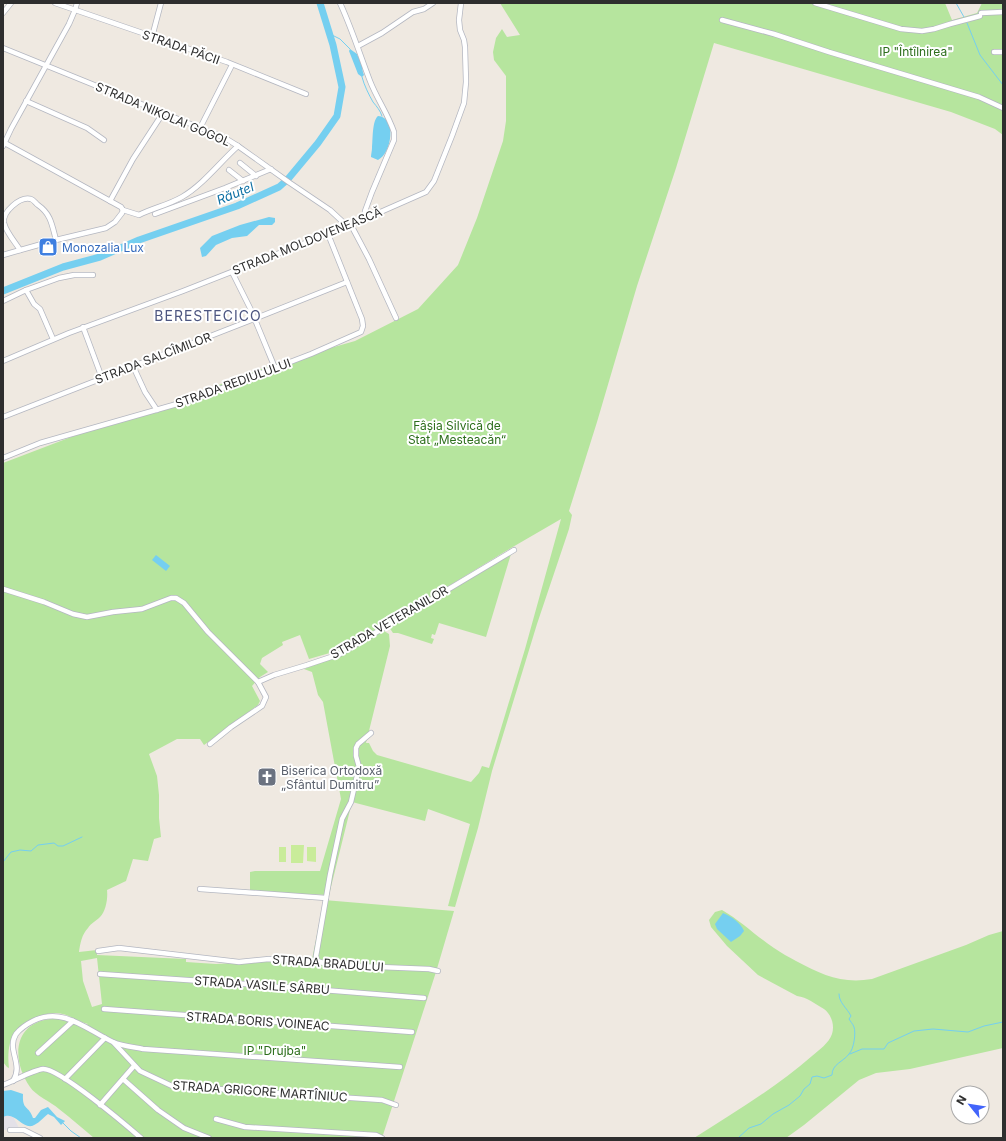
<svg xmlns="http://www.w3.org/2000/svg" width="1006" height="1141" font-family="Inter,sans-serif">
  <style>
    .industrial { fill: #e3e1e8 }
    .green { fill: #b6e59e; fill-rule: evenodd }
    .pitch { fill: #c9ec9a }
    .water { fill: #75cff0 }
    .lines { fill: none; stroke-linecap: round; stroke-linejoin: round }
    .stream { stroke: #75cff0; stroke-width: 1 }
    .river { stroke: #75cff0; stroke-width: 7 }
    .street-casing { stroke: #b4b7c1; stroke-width: 6 }
    .street { stroke: #fff; stroke-width: 4.5 }
    .labels { text-anchor: middle; dominant-baseline: central; stroke-width: 4; stroke-linejoin: round; paint-order: stroke }
    .street-label { font-size: 12px; fill: #2e2e2e; stroke: #fff }
    .park-label { font-size: 12px; fill: #2c6e1b; stroke: #fff }
    .shop-label { font-size: 12px; fill: #366cbe; stroke: #fff; text-anchor: start }
    .worship-label { font-size: 12px; fill: #5b616d; stroke: #fff; text-anchor: start }
    .water-label { font-size: 13px; font-style: italic; fill: #0d6fa3; stroke: #fff }
    .quarter-label { font-size: 14px; letter-spacing: 1px; fill: #4d5680; stroke: #fff }
  </style>
  <rect width="100%" height="100%" fill="#efe9e1"/>
  <polygon class="industrial" points="9,1109 19,1128 3,1130 3,1111"/>
  <g class="green">
    <path d="M500,3H945L952,20L977,13L982,3H1003V135L995,129L951,112L714,43L676,168L637,286L597,422L569,511L572,515L569,529L537,624L492,771L478,828L455,907L448,906L470,824L428,809L425,821L352,802L329,895L250,892V872L255,871H320L341,799L323,702L318,695L312,672L304,669L341,655L379,632L384,631L389,634L390,646L366,743H369L373,751L377,755L471,782L479,773L482,766L489,768L525,649L561,519L506,551L367,636L340,650L309,659L300,635L282,642L283,645L262,658L260,664L268,672L260,677L252,686L260,701L258,705L204,745L200,739H177L149,754L157,776L159,795V818L161,837L154,839L148,861L133,859L126,881L107,890C108,898 106,911 100,917C96,921 91,923 88,928C82,934 80,944 79,952L97,950V955L186,959V962L216,964L312,959L324,900L454,911L436,972L382,1138H94C82,1128 71,1118 59,1109C51,1102 35,1095 30,1087C12,1061 12,1024 50,1019C61,1017 75,1023 86,1025L88,1024C77,1022 68,1013 56,1013C40,1013 14,1026 10,1043C8,1051 8,1060 9,1068L7,1067L3,1062V463L79,434L116,424L271,365L355,341L418,309L458,265L477,218L503,141L506,121V76L494,60L493,52L496,38L502,29L507,37L520,35ZM97,958L102,1004L92,1007L83,981L81,961Z"/>
    <polygon points="511,554 486,637 439,623 435,635 432,634 431,638 434,639 432,644 398,633 393,633 389,627"/>
    <path d="M722,910C741,921 756,936 774,948C781,953 789,957 796,961C822,975 842,984 872,979L966,945L989,935L1003,931V1048L910,1069L876,1073L859,1080L804,1125L786,1138H694C735,1112 775,1088 812,1056C819,1050 829,1043 832,1034C835,1025 831,1014 824,1009C815,1004 807,997 797,996L758,975L727,946L711,927L709,920L715,912Z"/>
  </g>
  <g class="pitch">
    <polygon points="291,845 304,845 303,863 291,863"/>
    <rect x="279" y="847" width="7" height="15"/>
    <polygon points="307,847 316,847 316,862 307,861"/>
  </g>
  <g class="water">
    <path d="M350,49L357,54C358,57 362,64 362,66C363,70 362,70 364,75L362,77L358,74L349,51Z"/>
    <path d="M378,116C397,117 392,153 378,160L371,157C371,154 372,151 372,148C373,139 372,121 378,116Z"/>
    <polygon points="269,217 275,218 275,222 272,225 259,225 247,236 232,238 216,245 206,256 202,257 200,248 212,236 240,225"/>
    <polygon points="156,555 170,566 166,571 152,560"/>
    <path d="M723,913C732,917 740,922 744,931L740,936L731,942L717,929L715,924Z"/>
    <path d="M11,1090L23,1094C22,1111 29,1105 33,1118H35L41,1110L48,1107L57,1117L65,1121L61,1125L54,1117L48,1114C43,1118 38,1124 32,1126C21,1128 15,1111 3,1117V1091Z"/>
  </g>
  <g class="lines">
    <g class="stream">
      <polyline points="956,3 964,17"/>
      <polyline points="967,23 980,55 1003,85"/>
      <polyline points="330,34 340,39 350,49"/>
      <path d="M362,77C364,85 369,95 373,102C377,107 380,110 382,116"/>
      <polyline points="3,862 11,852 20,850 31,851 38,845 54,843 58,846 63,846 82,837"/>
      <polyline points="850,1054 862,1049 884,1049 888,1043 914,1031 933,1029 968,1032 984,1026 1003,1022"/>
      <polyline points="63,1123 71,1131 81,1138"/>
      <path d="M738,1138L749,1128L761,1124L773,1114L789,1105L800,1096L804,1089L810,1084L812,1077L817,1076L824,1078L832,1075C832,1064 843,1062 849,1054C854,1049 856,1033 854,1027C853,1024 850,1021 849,1019L851,1016C847,1008 839,1003 839,994"/>
    </g>
    <polyline class="river" points="3,291 63,267 100,257 139,240 237,206 279,187 288,179 318,143 337,116 342,87 333,45 320,3"/>
    <g class="street-casing">
      <g id="street">
        <polyline points="55,3 227,62 306,94"/>
        <path d="M340,3C352,29 360,55 370,81C377,99 388,114 394,132V140L372,192L365,211L364,219"/>
        <polyline points="815,3 901,29 922,31 934,29 950,24 980,16"/>
        <polyline points="3,13 11,3"/>
        <polyline points="981,13 1003,12"/>
        <polyline points="722,20 774,34 829,52 979,97 1003,108"/>
        <polyline points="152,37 161,3"/>
        <polyline points="358,46 382,33 413,12 424,9 433,3"/>
        <polyline points="3,48 225,138 238,146 290,183 330,210 344,223 351,225 369,259 396,318"/>
        <polyline points="994,52 1003,52"/>
        <polyline points="26,101 87,128 104,140"/>
        <polyline points="200,128 232,65"/>
        <path d="M3,142L121,207L123,210L139,215C153,208 168,205 182,197C203,185 220,162 238,146"/>
        <polyline points="3,146 11,129 69,24 75,10 77,3"/>
        <polyline points="240,163 256,176"/>
        <polyline points="229,170 243,181"/>
        <polyline points="110,201 133,159 163,113"/>
        <polyline points="155,214 225,188 271,169"/>
        <path d="M20,250C15,242 6,232 4,223C2,212 20,196 31,199C34,200 36,204 38,205C51,214 52,225 56,240"/>
        <polyline points="3,255 56,240 106,228 115,222 122,213 123,210"/>
        <polyline points="232,272 251,310 275,368"/>
        <polyline points="26,290 34,304 40,309 53,339"/>
        <polyline points="3,301 26,290 59,278 74,275 93,275"/>
        <polyline points="83,327 102,378"/>
        <polyline points="3,361 69,333 183,291 351,225 426,192 434,181 452,136 464,103 466,82 465,47 464,40 460,30 459,20 461,3"/>
        <polyline points="133,366 145,392 157,410"/>
        <polyline points="3,417 254,319 347,282"/>
        <polyline points="3,458 40,443 191,400 311,354 361,332 363,326 362,319 328,234"/>
        <polyline points="3,589 44,602 73,614 87,617 113,612 142,609 171,598 176,598 184,603 208,632 258,682 266,697 262,706 231,727 210,744"/>
        <polyline points="258,682 274,675 307,665 340,654 514,550"/>
        <polyline points="200,889 326,898"/>
        <polyline points="98,951 119,948 239,962 269,959 295,960 317,961 330,965 429,969 438,971"/>
        <polyline points="317,961 316,956 330,875 342,819 351,802 359,767 356,756 356,748 358,744 371,733"/>
        <polyline points="100,974 273,986 280,988 285,987 424,998"/>
        <polyline points="104,1009 412,1032"/>
        <polyline points="114,1043 140,1071 172,1086 382,1100 396,1105"/>
        <polyline points="38,1053 73,1021"/>
        <polyline points="65,1079 105,1038"/>
        <polyline points="123,1079 158,1110 184,1128 209,1138"/>
        <path d="M13,1081C24,1064 6,1050 16,1034C20,1029 27,1024 33,1021C63,1006 87,1030 113,1042C122,1046 133,1047 143,1049L400,1067"/>
        <path d="M3,1085C14,1081 33,1070 43,1069C59,1068 126,1125 141,1138"/>
        <polyline points="100,1105 134,1066"/>
        <polyline points="216,1119 245,1127 376,1135 382,1138"/>
        <polyline points="10,1130 24,1130 40,1138"/>
      </g>
    </g>
    <use href="#street" class="street"/>
  </g>
  <defs>
    <g id="shop-square" transform="scale(1)"><rect x="-9" y="-9" width="18" height="18" rx="4" fill="#3f7fe0" stroke="#fff"/><path d="M-5-2.5h2.3a2.7 3.5 0 0 1 5.4 0H5L5.5 6h-11ZM-1.5-2.5h3a1.5 2.3 0 0 0-3 0Z" fill="#fff"/></g>
    <g id="church-square" transform="scale(1)"><rect x="-9" y="-9" width="18" height="18" rx="4" fill="#6b7280" stroke="#fff"/><path d="M-1.2-6h2.4v3.5h3.3v2.4h-3.3V6h-2.4V-.1h-3.3v-2.4h3.3Z" fill="#fff"/></g>
  </defs>
  <g fill-rule="evenodd">
    <use href="#shop-square" x="48" y="247"/>
    <use href="#church-square" x="267" y="777"/>
  </g>
  <g class="labels">
    <g class="street-label">
      <text transform="translate(181 47) rotate(19)">STRADA PĂCII</text>
      <text transform="translate(163 114) rotate(23)">STRADA NIKOLAI GOGOL</text>
      <text transform="translate(307 241) rotate(-22)">STRADA MOLDOVENEASCĂ</text>
      <text transform="translate(153 358) rotate(-21)">STRADA SALCÎMILOR</text>
      <text transform="translate(233 383) rotate(-20)">STRADA REDIULULUI</text>
      <text transform="translate(389 622) rotate(-30)">STRADA VETERANILOR</text>
      <text transform="translate(328 963) rotate(4)">STRADA BRADULUI</text>
      <text transform="translate(262 985) rotate(4)">STRADA VASILE SÂRBU</text>
      <text transform="translate(258 1021) rotate(4)">STRADA BORIS VOINEAC</text>
      <text transform="translate(260 1091) rotate(4)">STRADA GRIGORE MARTÎNIUC</text>
    </g>
    <g class="park-label">
      <text x="916" y="51">IP "Întîlnirea"</text>
      <text x="457" y="425">Fâșia Silvică de<tspan x="457" dy="14">Stat „Mesteacăn“</tspan></text>
      <text x="275" y="1050">IP "Drujba"</text>
    </g>
    <g class="shop-label">
      <text x="62" y="247">Monozalia Lux</text>
    </g>
    <g class="worship-label">
      <text x="281" y="770">Biserica Ortodoxă<tspan x="281" dy="14">„Sfântul Dumitru”</tspan></text>
    </g>
    <g class="water-label">
      <text transform="translate(235 193) rotate(-22)">Răuțel</text>
    </g>
    <g class="quarter-label">
      <text x="208" y="315">BERESTECICO</text>
    </g>
  </g>
  <rect width="1006" height="1141" fill="none" stroke="#2e2e2e" stroke-width="8"/>
  <g transform="translate(970 1105) rotate(300)"><circle r="19" fill="#ffffff" stroke="#ababab"/>
  <path d="M0-3L7 15L0 10L-7 15Z" fill="#4264fb"/>
  <text y="-6" font-size="11" font-weight="bold" text-anchor="middle" fill="#2e2e2e">N</text>
  </g>
</svg>
